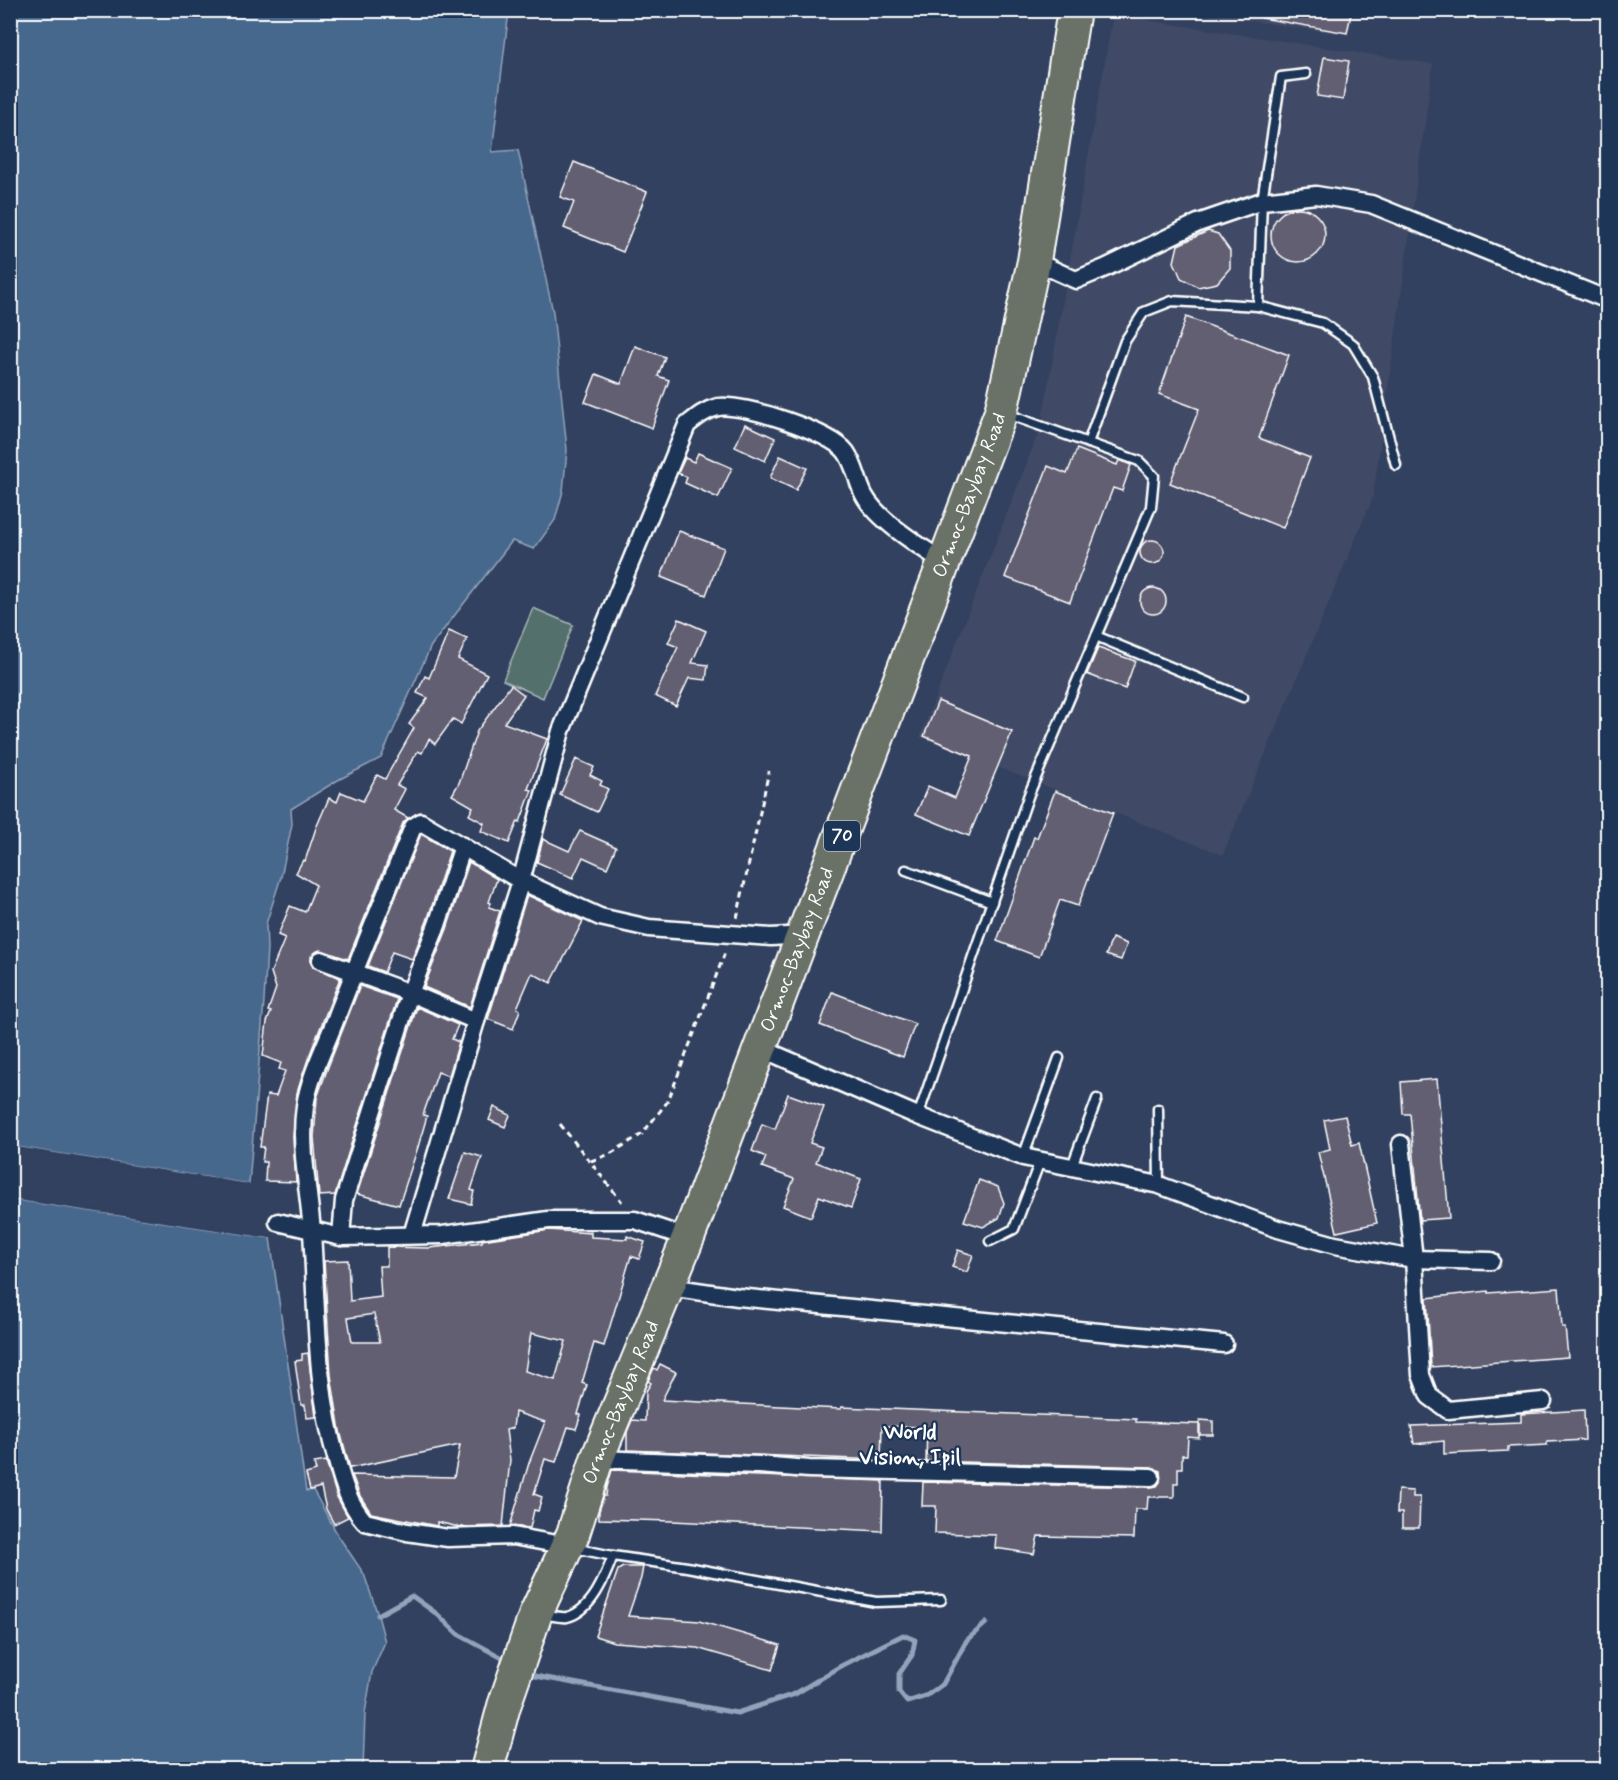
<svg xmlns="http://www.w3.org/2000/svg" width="1618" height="1780" font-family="Mynerve,sans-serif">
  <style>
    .built { fill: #414a65 }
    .green { fill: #536f6d; stroke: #a9b7b6; stroke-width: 1.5 }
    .water { fill: #47688d; stroke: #91a4bb; stroke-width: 1.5 }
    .pier { fill: #32415f }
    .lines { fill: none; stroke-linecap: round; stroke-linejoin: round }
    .stream { stroke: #91a4bb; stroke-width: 5 }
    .building { fill: #635e72; stroke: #fff; stroke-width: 1.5; fill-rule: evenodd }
    .lane-casing { stroke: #fff; stroke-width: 13 }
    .street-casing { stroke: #fff; stroke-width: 21 }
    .highway-casing { stroke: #fff; stroke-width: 36 }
    .path { stroke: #fff; stroke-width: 3; stroke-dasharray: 6 4.5; stroke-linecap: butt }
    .lane { stroke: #1d3557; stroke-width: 8 }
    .street { stroke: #1d3557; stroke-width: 16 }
    .highway { stroke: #6a7166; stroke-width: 32 }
    .labels { text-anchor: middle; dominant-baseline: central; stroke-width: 4.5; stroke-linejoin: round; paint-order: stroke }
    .shield { fill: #1d3557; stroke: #bbc2cd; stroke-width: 1.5 }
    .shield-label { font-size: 18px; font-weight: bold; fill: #fff }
    .street-label { font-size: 20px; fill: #fff; stroke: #1d3557 }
    .quarter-label { font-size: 22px; font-weight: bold; fill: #fff; stroke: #1d3557 }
  </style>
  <rect width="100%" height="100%" fill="#32415f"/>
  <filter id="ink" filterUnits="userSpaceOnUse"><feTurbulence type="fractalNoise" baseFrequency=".0167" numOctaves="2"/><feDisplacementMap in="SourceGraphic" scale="12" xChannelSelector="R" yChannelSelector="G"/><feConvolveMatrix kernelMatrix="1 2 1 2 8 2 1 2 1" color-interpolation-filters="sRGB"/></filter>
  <g filter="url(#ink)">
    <g class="built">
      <polygon points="1180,11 1352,11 1349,35"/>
      <polygon points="1113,15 1433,64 1373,497 1223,855 920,737 1041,426"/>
    </g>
    <polygon class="green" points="533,608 573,625 543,698 503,680"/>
    <g class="water">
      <polygon points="10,11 509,11 492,152 518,150 553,312 567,450 563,491 555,520 534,549 512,541 431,646 381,758 338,780 291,809 292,824 281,877 266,924 267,948 264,1001 249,1184 11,1146"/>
      <polygon points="10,1199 270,1238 306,1491 313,1490 339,1537 364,1574 378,1615 385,1642 372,1672 365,1713 363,1769 11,1769"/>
    </g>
    <g class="pier">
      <polygon points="11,1146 249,1184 251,1187 10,1149"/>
      <polygon points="11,1197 269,1235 270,1238 11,1199"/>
    </g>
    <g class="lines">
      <g class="stream">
        <polyline points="378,1615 412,1596 437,1614 458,1634 510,1662"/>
        <polyline points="525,1672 530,1675 737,1713 795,1694 841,1666 903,1635 915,1640 912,1655 899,1674 899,1692 907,1702 926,1696 943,1684 967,1640 986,1623"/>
      </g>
    </g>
    <g class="building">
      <polygon points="1263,10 1332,10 1351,14 1347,33 1262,18"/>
      <polygon points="1324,57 1349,61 1343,100 1317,96"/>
      <polygon points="574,162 647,192 623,252 564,228 574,202 560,197"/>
      <circle cx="1298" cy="235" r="27"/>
      <polygon points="1208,231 1218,234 1230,251 1230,268 1217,283 1198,287 1181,278 1174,262 1178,245"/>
      <polygon points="1186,317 1289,355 1259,438 1310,458 1283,528 1170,483 1199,409 1159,394"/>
      <polygon points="635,346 665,357 658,376 669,380 652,428 585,402 596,374 621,384"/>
      <polygon points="745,424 775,438 765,461 735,447"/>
      <polygon points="1077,449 1117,465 1119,460 1131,465 1122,491 1113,488 1070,602 1005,577 1048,466 1067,474"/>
      <polygon points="698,453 732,468 718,498 685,483 687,477 678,473 685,458 694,462"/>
      <polygon points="780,456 807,468 796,490 770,478"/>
      <polygon points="679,531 724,548 706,595 661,577"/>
      <circle cx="1152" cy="552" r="12"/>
      <circle cx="1153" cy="601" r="13"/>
      <polygon points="679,619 706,631 692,663 708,665 706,680 689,678 676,706 655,696 678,647 668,643"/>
      <polygon points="449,631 467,639 458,659 487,674 461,724 453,719 435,744 429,739 422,753 418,751 397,785 405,789 394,810 408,818 403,823 348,959 320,950 311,956 311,962 313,967 340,978 308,1059 297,1093 293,1137 296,1182 265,1181 266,1162 262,1162 264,1147 260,1147 267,1095 276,1096 285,1071 279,1069 281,1063 263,1056 267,1022 271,1012 268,1011 276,988 271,972 285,938 278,935 290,906 305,912 316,885 296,873 303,860 305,861 316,828 329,798 337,802 341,792 363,801 377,775 385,779 414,728 409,724 428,698 417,693 425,676 429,678"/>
      <polygon points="1098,648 1135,661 1125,689 1087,674"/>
      <polygon points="511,685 524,695 504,723 547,739 528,789 532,790 520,822 518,821 509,843 481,831 484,823 469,815 473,807 452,795 459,783 477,731"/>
      <polygon points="938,701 1012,732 969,836 916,814 928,786 955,798 972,756 924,736"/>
      <polygon points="576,759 594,767 590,775 602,781 600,785 608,789 597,812 560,795"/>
      <polygon points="1055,791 1113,813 1078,906 1060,900 1039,957 997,941 1034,837 1037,838"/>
      <polygon points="580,831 616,847 607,868 583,857 573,878 537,862 543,839 569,851"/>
      <polygon points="421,834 450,851 427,921 412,959 392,952 384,972 368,966"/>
      <polygon points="469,862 497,879 489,902 491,903 489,907 500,911 470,1007 424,987 447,929"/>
      <polygon points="527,895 583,921 551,983 532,973 517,1008 520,1010 513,1029 488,1019"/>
      <polygon points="1112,938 1127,944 1121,960 1106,955"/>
      <polygon points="360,986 397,999 335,1195 319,1196 314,1137 317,1098 328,1067"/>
      <polygon points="832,992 915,1024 903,1057 820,1025"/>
      <polygon points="417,1007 458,1025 452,1039 459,1042 449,1076 438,1072 423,1115 427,1116 418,1147 399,1205 357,1194"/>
      <polygon points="1437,1079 1449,1218 1420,1220 1410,1114 1403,1114 1401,1082"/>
      <polygon points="788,1094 824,1107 810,1143 822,1147 816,1162 861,1179 851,1208 819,1196 811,1217 783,1206 794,1179 762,1167 766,1157 752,1151 762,1124 775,1129"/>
      <polygon points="494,1107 510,1115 505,1127 489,1120"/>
      <polygon points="1345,1116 1352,1145 1359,1143 1377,1223 1337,1232 1318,1152 1330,1149 1324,1120"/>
      <polygon points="465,1152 482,1157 471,1190 474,1191 471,1204 449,1199"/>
      <polygon points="979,1180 998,1187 1004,1203 999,1218 983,1227 964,1221"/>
      <path d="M549,1230L591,1233V1237L627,1239V1236L645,1242L639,1259L631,1256L604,1346L594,1343L582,1383L587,1385L578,1414L581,1415L576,1429L568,1427L556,1462L545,1459L534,1494L542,1497L538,1511L534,1510L530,1528L510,1526L529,1463L545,1422L515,1412L513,1428L506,1430L510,1460L503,1526L459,1527L437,1522V1526L371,1513L360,1496L352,1475L454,1477L460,1445L350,1468L340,1431L331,1375L324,1261L348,1260L350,1301L381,1297L379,1266H387V1247L429,1248L482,1242V1240ZM374,1314L380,1342H352L348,1318ZM531,1333L566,1341L555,1380L525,1371Z"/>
      <polygon points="958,1250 973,1255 967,1272 952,1267"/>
      <polygon points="1559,1288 1562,1327 1565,1327 1568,1357 1431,1367 1427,1298 1488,1291 1488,1293"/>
      <polygon points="308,1353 316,1417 307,1418 305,1405 301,1405 295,1361 302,1360 302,1354"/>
      <polygon points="660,1364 676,1372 662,1400 841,1409 841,1407 1136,1419 1136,1422 1199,1424 1199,1438 1188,1437 1187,1455 1182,1455 1182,1468 1178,1468 1178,1483 1174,1483 1174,1497 1148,1497 1147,1509 1135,1509 1134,1538 1038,1536 1034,1554 995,1548 996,1535 935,1533 936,1506 922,1506 923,1482 1151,1487 1157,1486 1160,1482 1160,1471 1151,1467 926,1461 927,1427 882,1426 881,1460 627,1450 627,1432 632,1420 645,1421 646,1391 651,1383 648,1381 654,1368 657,1370"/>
      <polygon points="1584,1410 1585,1440 1547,1442 1547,1445 1508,1447 1508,1451 1444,1454 1444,1441 1414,1444 1411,1426 1521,1422 1521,1414"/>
      <polygon points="1200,1420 1213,1421 1213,1435 1200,1435"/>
      <polygon points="326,1461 337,1497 348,1517 334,1524 326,1509 321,1487 310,1490 306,1474 316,1471 314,1463"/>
      <polygon points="612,1470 883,1481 882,1531 672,1521 599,1519 599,1511 604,1496 606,1496 607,1487"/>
      <polygon points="1398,1490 1413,1491 1413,1497 1420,1497 1419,1528 1402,1528 1402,1513 1397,1513"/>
      <polygon points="623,1567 643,1567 641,1578 628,1616 699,1621 780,1645 772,1670 697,1648 614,1642 595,1636 618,1570"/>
    </g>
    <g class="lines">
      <g class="lane-casing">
        <g id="lane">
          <polyline points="1258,306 1262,201 1281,77 1306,74"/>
          <polyline points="1088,443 1125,341 1144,312 1172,301 1258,306 1323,323 1353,344 1373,377 1396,465"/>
          <polyline points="1096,636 1243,697"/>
          <polyline points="906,870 992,902"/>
          <polyline points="1158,1109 1159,1185"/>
          <polyline points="918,1116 1029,794 1151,507 1154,476 1139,461 1007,414"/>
          <polyline points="1023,1157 1059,1058"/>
          <polyline points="1072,1166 1097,1099"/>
          <polyline points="990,1241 1014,1229 1040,1161"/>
          <polyline points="613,1556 687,1567 876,1602 941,1600"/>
          <path d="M543,1614C550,1615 560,1618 567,1617C592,1611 605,1577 613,1556L574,1548"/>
        </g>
      </g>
      <g class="street-casing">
        <g id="street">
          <polyline points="1034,261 1076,280 1105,268 1198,223 1262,201 1316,195 1371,204 1608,300"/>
          <polyline points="321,960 410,993 476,1021"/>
          <polyline points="760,1048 918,1116 1023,1157 1159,1185 1278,1229 1335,1245 1414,1259 1491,1261"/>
          <polyline points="1401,1144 1414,1259 1421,1375 1429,1396 1448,1410 1543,1401"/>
          <polyline points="278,1222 341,1237 443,1235 548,1220 635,1220 688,1238"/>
          <path d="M412,1235L476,1021L521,881L561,731L687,425C697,417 705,410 718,407C743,403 831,432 846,452C855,465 857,481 864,495C877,520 921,547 944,562"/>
          <polyline points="341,1237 344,1200 410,993 437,925 463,846"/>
          <polyline points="669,1287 738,1297 1224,1344"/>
          <polyline points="597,1459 759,1465 809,1469 1151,1477"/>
          <path d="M567,1546L513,1536L448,1538L407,1532L365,1522C349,1504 343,1484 337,1461C315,1387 317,1309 312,1232C309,1190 299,1148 305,1106C309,1078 325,1047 335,1021C360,956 387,892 413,827L421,822L521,881L600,917L649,928L771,937L804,935"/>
        </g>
      </g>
      <g class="highway-casing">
        <g id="highway">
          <path id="s1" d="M487,1770L504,1706L536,1613L573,1534L597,1459L688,1238L1001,412L1034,261L1074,10"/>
        </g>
      </g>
      <g class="path">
        <polyline points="737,918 769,771"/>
        <polyline points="560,1124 622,1202"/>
        <polyline points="591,1161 610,1154 642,1134 668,1101 726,950"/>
      </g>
      <use href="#lane" class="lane"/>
      <use href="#street" class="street"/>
      <use href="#highway" class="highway"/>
    </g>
  </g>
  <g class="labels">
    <rect class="shield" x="824" y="821" width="36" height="30" rx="4.5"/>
    <g class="shield-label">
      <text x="842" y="836">70</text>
    </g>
    <g class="street-label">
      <text stroke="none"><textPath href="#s1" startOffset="1364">Ormoc-Baybay Road</textPath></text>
      <text stroke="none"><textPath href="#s1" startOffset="878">Ormoc-Baybay Road</textPath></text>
      <text stroke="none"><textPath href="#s1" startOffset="392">Ormoc-Baybay Road</textPath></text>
    </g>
    <g class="quarter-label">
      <text x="910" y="1433">World<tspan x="910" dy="25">Vision, Ipil</tspan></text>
    </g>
  </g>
  <rect width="1618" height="1780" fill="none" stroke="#1d3557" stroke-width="36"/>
  <rect x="18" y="18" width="1582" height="1744" fill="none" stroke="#fff" stroke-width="2" filter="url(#ink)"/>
</svg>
